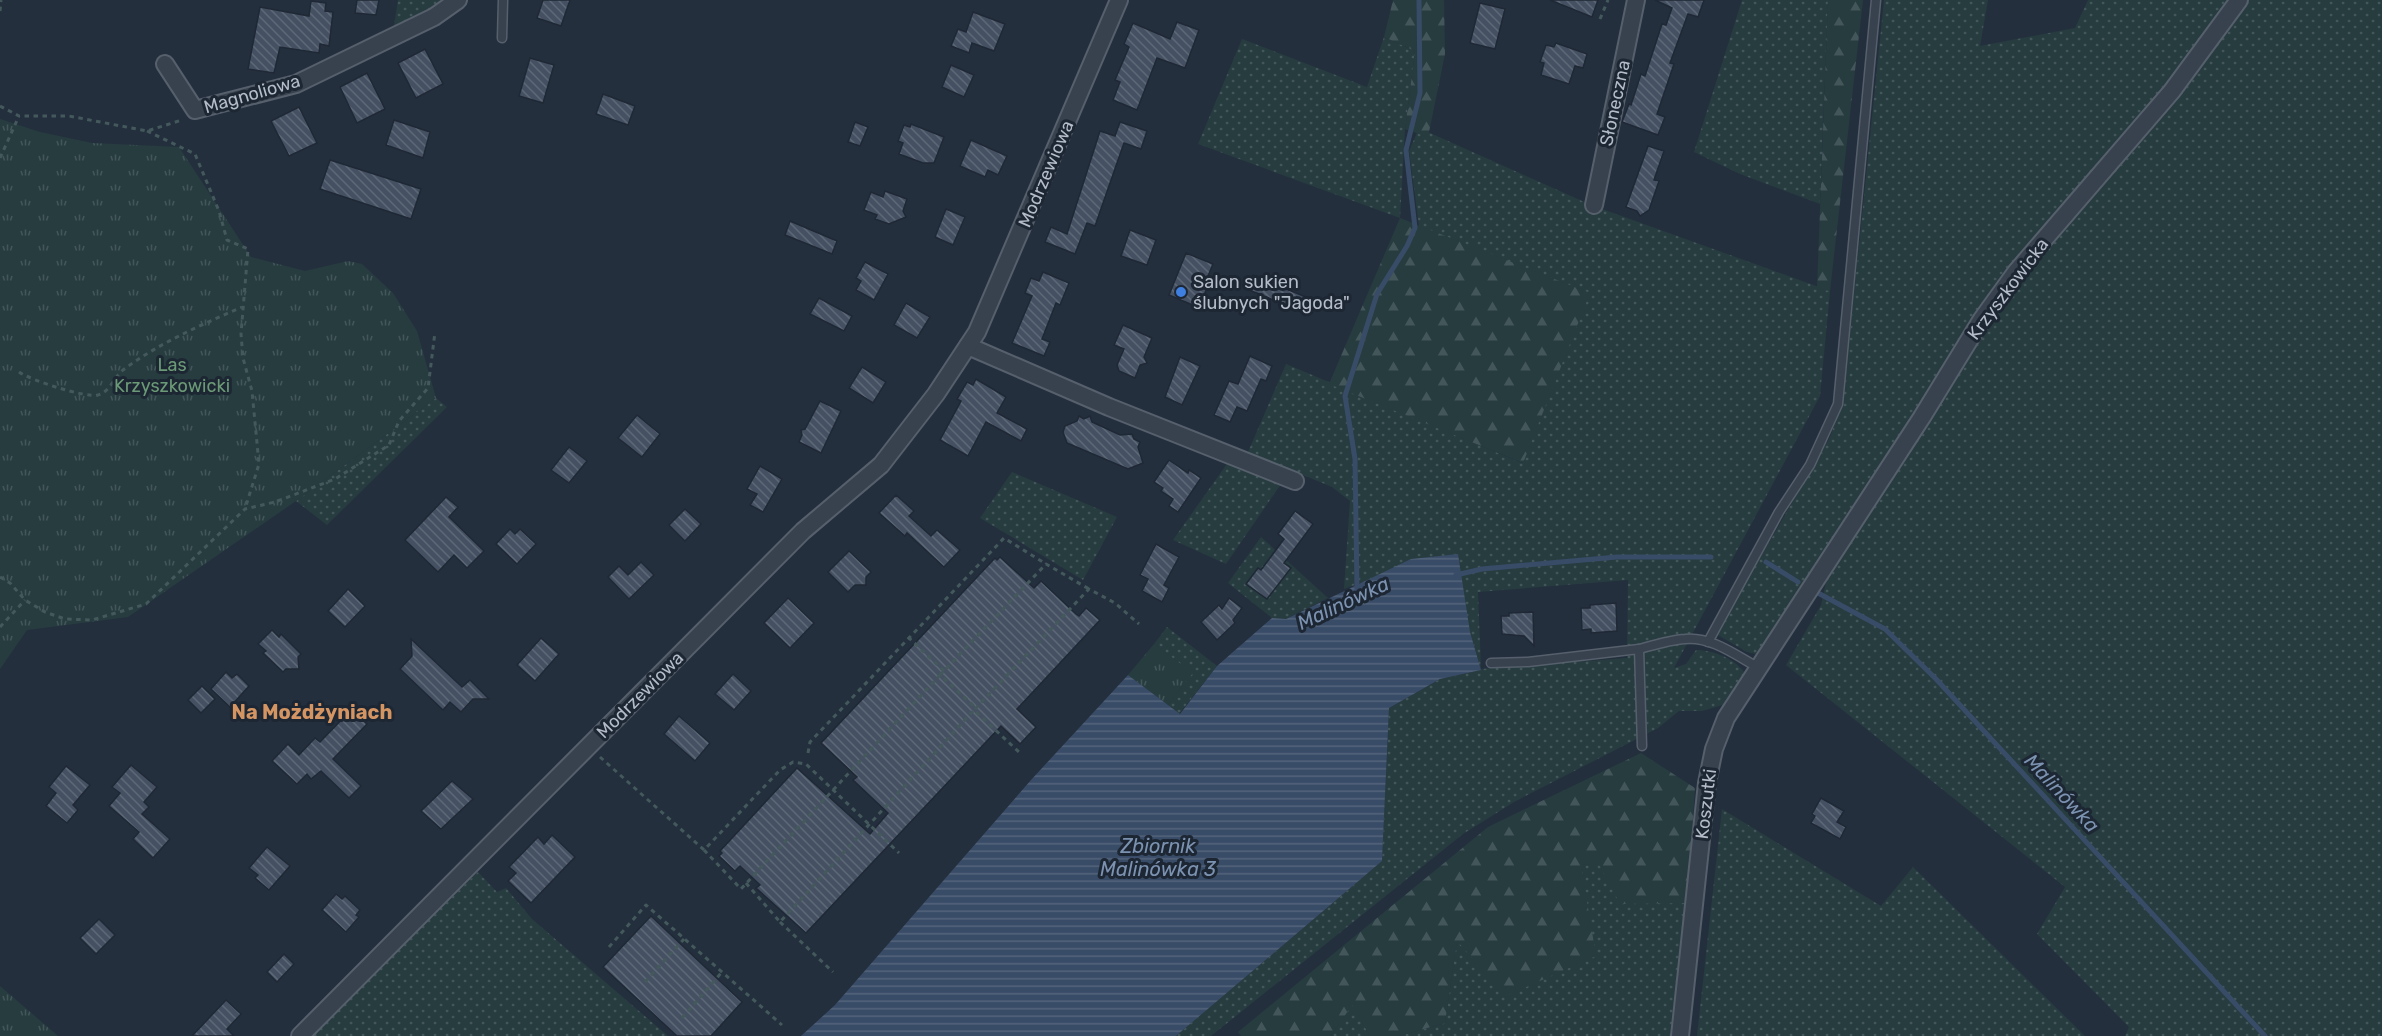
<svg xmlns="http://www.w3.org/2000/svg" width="2382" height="1036" font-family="Rubik,sans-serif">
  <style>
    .grass { fill: url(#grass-dots); fill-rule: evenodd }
    .forest { fill: url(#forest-firs) }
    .park { fill: url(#park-tufts) }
    .water { fill: url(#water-rules) }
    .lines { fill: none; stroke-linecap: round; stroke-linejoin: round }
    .stream { stroke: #394c67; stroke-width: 5 }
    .building { fill: url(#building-back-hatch); stroke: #1f2835; stroke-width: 1.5 }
    .lane-casing { stroke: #565f6c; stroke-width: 11 }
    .street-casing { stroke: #565f6c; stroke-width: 20 }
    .path { stroke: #44595c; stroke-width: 3; stroke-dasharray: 4.5 4.5; stroke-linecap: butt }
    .lane { stroke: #38414e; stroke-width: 8 }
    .street { stroke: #38414e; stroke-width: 16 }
    .shop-dot { fill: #3f7fe0; stroke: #1d2633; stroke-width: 2 }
    .labels { text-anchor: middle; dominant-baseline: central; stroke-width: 6; stroke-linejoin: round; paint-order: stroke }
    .street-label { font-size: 18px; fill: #b4bcc9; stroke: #1d2633 }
    .poi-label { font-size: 18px; fill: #b4bcc9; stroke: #1d2633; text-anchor: start }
    .park-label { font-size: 18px; fill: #6b9a76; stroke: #1d2633 }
    .water-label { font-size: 20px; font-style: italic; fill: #7c92b1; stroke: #1d2633 }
    .neighbourhood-label { font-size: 20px; font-weight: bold; fill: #d59563; stroke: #1d2633 }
  </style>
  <defs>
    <pattern id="grass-dots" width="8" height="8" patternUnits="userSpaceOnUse" patternTransform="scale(1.5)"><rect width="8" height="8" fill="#263c3f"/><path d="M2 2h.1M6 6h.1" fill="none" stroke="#435659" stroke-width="1.8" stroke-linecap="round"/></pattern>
    <pattern id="forest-firs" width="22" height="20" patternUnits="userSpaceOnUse" patternTransform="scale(1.5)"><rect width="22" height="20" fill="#263c3f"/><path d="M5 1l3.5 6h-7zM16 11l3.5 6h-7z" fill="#435659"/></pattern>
    <pattern id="park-tufts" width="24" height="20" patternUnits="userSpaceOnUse" patternTransform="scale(1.5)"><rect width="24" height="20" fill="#263c3f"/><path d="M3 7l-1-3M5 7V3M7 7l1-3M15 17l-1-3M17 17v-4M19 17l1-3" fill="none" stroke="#435659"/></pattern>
    <pattern id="water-rules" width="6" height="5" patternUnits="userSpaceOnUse" patternTransform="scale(1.5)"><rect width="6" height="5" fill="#394c67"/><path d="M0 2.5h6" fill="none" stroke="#53647b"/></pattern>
    <pattern id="building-back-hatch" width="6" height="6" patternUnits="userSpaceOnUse" patternTransform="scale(1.5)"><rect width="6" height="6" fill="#455162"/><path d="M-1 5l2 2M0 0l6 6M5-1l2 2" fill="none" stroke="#5d6877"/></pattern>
  </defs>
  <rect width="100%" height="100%" fill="#242f3e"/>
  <g class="grass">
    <polygon points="398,0 464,0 392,38"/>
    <polygon points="1742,0 1828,0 1820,204 1740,174 1694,152"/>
    <polygon points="1884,0 1988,0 1980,46 2075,28 2088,0 2230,0 2166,88 2059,217 1760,655 1747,652 1716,634 1830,437 1843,402"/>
    <polygon points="2249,0 2382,0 2382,1036 2125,1036 2129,1027 2037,934 2065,887 1786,665 1821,605 1826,582 1972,344 2011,289 2131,153"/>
    <polygon points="1384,37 1415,51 1405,129 1400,218 1198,144 1242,39 1367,87"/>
    <path d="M1419,128L1591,205L1830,291L1820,396L1674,668L1686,664L1696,650C1713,650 1737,659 1746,675L1726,704L1702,711H1679L1658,728L1514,802L1463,834L1211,1036H1176L1382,861L1389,708L1440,679L1481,670L1470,632L1371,579L1344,589L1350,501L1332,487L1248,452L1286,364L1522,463L1589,293L1419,226L1409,151ZM1628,580L1627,658L1481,669L1478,592Z"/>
    <polygon points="436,398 447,407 327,525 296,501"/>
    <polygon points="1229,461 1281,484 1226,564 1173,540"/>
    <polygon points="1012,472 1117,517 1083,580 980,518"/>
    <polygon points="1261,537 1328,598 1286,619 1272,618 1228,583"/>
    <polygon points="1167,627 1217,666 1179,714 1168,705 1192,673 1154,644"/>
    <polygon points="1722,809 1881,906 1913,867 2085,1036 1697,1036"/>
    <polygon points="1599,863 1687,903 1673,1036 1399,1036 1445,1023 1457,940 1581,865"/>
    <polygon points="478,872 497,892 506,888 532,919 668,1036 309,1036"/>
    <polygon points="1352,1004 1370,1036 1331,1036"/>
  </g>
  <g class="forest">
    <polygon points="1393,0 1444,0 1445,54 1428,137 1405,129 1415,51 1384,37"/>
    <polygon points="1828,0 1863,0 1830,291 1817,289"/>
    <polygon points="1400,218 1590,293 1523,463 1329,384"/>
    <polygon points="1641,753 1695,788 1687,903 1620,904 1599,864 1581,865 1596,956 1506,996 1457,941 1445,1023 1399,1036 1370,1036 1352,1005 1331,1036 1241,1036 1238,1032 1488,827"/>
  </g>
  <g class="park">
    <polygon points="0,119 40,132 92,143 179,147 251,257 305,271 348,261 362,264 393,293 417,331 436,398 296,501 128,617 27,630 0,669"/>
    <polygon points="1154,644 1193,673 1168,705 1128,675"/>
    <polygon points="0,986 58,1036 0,1036"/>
  </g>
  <polygon class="water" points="1458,554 1470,632 1481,670 1440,679 1389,708 1382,861 1176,1036 801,1036 835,1005 1031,780 1128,675 1180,714 1217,666 1272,618 1286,619 1411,559"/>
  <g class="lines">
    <g class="stream">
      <polyline points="1766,562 1798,582"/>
      <polyline points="1456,575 1482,569 1617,557 1711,557"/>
      <polyline points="1357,589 1355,459 1345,396 1377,294 1407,246 1415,228 1406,150 1420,93 1419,0"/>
      <polyline points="1818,593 1885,629 1936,679 2265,1036"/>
    </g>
  </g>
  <g class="building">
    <polygon points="357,0 379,0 376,15 355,13"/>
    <polygon points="543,0 570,0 561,26 537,18"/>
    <polygon points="1550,0 1598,0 1592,17"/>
    <polygon points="1655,0 1704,0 1698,17 1688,14 1670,63 1674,64 1657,114 1665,117 1658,135 1622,122 1629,104 1631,105 1641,74 1645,76 1662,24 1666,25 1672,8"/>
    <polygon points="311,1 326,3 325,11 333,12 329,46 320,44 319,53 280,47 274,73 248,69 260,7 309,16"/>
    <polygon points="1480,3 1505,9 1495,49 1470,43"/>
    <polygon points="973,12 1005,24 994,51 972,43 969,53 951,46 958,29 966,32"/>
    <polygon points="1177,22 1199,30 1185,68 1157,58 1137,110 1113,100 1120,82 1115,80 1129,47 1124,44 1133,23 1170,39"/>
    <polygon points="1556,43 1587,54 1583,68 1575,66 1569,84 1541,75 1544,63 1540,62 1546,45 1554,47"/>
    <polygon points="425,49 443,84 416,98 398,63"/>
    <polygon points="530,58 554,65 543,103 519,96"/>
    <polygon points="951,65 974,75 964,97 942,87"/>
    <polygon points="367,73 385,109 357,123 340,87"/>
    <polygon points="603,94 635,106 628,125 596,114"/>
    <polygon points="299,107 317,143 289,156 271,121"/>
    <polygon points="394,120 430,132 423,158 386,145"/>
    <polygon points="855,122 868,127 860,146 848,142"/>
    <polygon points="1120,122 1147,131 1141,149 1124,143 1095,226 1087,223 1075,254 1045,242 1051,227 1067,234 1100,131 1115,136"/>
    <polygon points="911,124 944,137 934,163 923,163 899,154 903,143 898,141 904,125 910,127"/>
    <polygon points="971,140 1007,156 998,175 988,170 985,177 960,166"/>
    <polygon points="1648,146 1664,151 1654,180 1659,181 1649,210 1640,216 1637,211 1626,207"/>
    <polygon points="330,160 421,189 411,219 320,189"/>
    <polygon points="885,191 907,199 903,211 906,217 889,224 875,219 877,215 864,210 871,192 883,197"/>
    <polygon points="946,209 965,217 953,245 935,237"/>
    <polygon points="790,221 837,241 832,254 785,235"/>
    <polygon points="1130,230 1156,240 1147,265 1121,256"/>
    <polygon points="1186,253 1213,264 1208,276 1212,277 1204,295 1200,294 1195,306 1169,295"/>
    <polygon points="865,262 888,274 874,300 856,290 861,281 856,278"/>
    <polygon points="1043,272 1069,283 1060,305 1056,303 1042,339 1050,342 1044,356 1012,343 1032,296 1025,293 1031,278 1039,281"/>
    <polygon points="1253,275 1313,300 1307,314 1247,289"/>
    <polygon points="819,298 852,316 844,331 810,314"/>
    <polygon points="906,303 930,317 917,338 894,325"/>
    <polygon points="1123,325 1152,338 1144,357 1147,363 1140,365 1135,378 1119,371 1117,365 1124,349 1114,345"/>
    <polygon points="1250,356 1272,366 1266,381 1261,379 1247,411 1237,407 1230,422 1214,415 1229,381 1238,384"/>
    <polygon points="1180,357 1200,366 1182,405 1165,397"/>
    <polygon points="862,367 886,382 873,403 849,388"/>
    <polygon points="976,379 1006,397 997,413 1027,429 1021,441 986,422 968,456 940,440 961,401 957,399 967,382 973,385"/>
    <polygon points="820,401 841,411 821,453 799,442 802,435 801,430 805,429"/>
    <polygon points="637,415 660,434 642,457 618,438"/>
    <polygon points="1079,416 1084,419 1090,416 1092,422 1120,435 1132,434 1134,439 1140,442 1138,447 1143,463 1128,469 1067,443 1063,432 1065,426 1077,421"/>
    <polygon points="569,447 587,461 569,483 551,470"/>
    <polygon points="1169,460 1188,473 1189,470 1201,478 1178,512 1169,506 1173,499 1161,491 1163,488 1154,482"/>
    <polygon points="760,466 782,479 763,512 750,505 757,494 747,489"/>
    <polygon points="896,495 914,511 909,516 931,536 937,530 960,550 944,567 907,533 905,536 879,513"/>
    <polygon points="446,497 458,507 449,517 484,551 467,568 454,555 438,572 405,540"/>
    <polygon points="685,509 701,524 685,541 669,525"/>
    <polygon points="1295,511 1313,524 1284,563 1291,568 1267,599 1246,584 1258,568 1261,570 1284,539 1278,534"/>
    <polygon points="510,529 515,534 520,529 536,544 517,564 496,544"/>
    <polygon points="1156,544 1179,557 1164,585 1169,588 1162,602 1142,591 1148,579 1140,575"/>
    <polygon points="849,551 871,572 866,577 866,585 855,585 848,592 828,572"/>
    <polygon points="1000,557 1034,588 1041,581 1076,614 1079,616 1086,608 1100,620 1017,709 1036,727 1020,744 1001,726 806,933 756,888 760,885 740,866 735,871 719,856 722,853 720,851 797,768 870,834 888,813 853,780 857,777 821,743 995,558 997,560"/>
    <polygon points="641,562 654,575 629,599 608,577 619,566 628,575"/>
    <polygon points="348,589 365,606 345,627 328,611"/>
    <polygon points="788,598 814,623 790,648 764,623"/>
    <polygon points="1229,598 1242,608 1233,620 1235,623 1217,640 1201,622 1219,605 1222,609"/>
    <polygon points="1616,603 1617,631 1591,633 1591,629 1582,630 1581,608 1590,608 1590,605"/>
    <polygon points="1533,612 1534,646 1524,636 1502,634 1501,616 1509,616 1509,613"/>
    <polygon points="272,630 279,637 281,634 301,654 298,657 299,669 286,669 283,672 263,653 266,651 258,644"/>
    <polygon points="541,638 559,654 535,681 517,665"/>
    <polygon points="411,639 462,687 470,680 489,699 473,699 461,712 450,702 443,710 400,669 412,656"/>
    <polygon points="226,672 232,678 237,674 249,686 230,707 211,689"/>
    <polygon points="733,674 751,691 734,710 715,694"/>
    <polygon points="202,686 215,699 201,713 188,700"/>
    <polygon points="352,709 367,724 333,759 361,786 349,798 321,771 311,779 307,774 297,784 272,761 288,744 299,755 315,738 320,742"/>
    <polygon points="679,716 710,743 695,761 664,734"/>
    <polygon points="131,765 157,787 144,802 149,807 142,814 170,839 153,858 133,839 139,832 109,806 120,793 112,787"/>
    <polygon points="66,766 90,785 73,805 78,810 67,823 46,806 56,793 49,787"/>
    <polygon points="452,781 473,799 441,829 421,811"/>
    <polygon points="1821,798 1844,811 1837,822 1846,827 1840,839 1811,823 1815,816 1812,814"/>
    <polygon points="552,835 575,857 531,903 508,881 516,873 509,867 538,837 544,844"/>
    <polygon points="267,847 290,866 269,890 255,878 258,875 249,868"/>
    <polygon points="336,894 342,899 345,896 360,910 356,915 359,917 346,932 322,910"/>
    <polygon points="651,916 742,1002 711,1036 677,1036 603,967"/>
    <polygon points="99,919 115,935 96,954 80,938"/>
    <polygon points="284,954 294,964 277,982 267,972"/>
    <polygon points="226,1000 241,1014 227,1029 234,1036 192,1036"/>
  </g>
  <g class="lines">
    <g class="lane-casing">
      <g id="lane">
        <polyline points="502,38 503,0"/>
        <polyline points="1708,642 1779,512 1810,465 1838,404 1876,0"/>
        <path d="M1639,649C1654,645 1670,640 1685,639C1711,636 1737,656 1759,668"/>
        <polyline points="1491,663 1528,662 1639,649 1642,746"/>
      </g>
    </g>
    <g class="street-casing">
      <g id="street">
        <polyline points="165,64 195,110 296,84 434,17 458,0"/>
        <polyline points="1594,205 1636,0"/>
        <polyline points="968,346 1109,407 1295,481"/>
        <polyline points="300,1036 803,531 881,465 936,394 977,332 1119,0"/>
        <polyline points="1680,1036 1707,783 1714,749 1726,718 1922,417 1982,319 2016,272 2172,91 2239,0"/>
      </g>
    </g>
    <g class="path">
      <polyline points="0,11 1,0"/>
      <polyline points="1600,19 1608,0"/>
      <polyline points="0,106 19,116 69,116 147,131 182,120"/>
      <polyline points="147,131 195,154 219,211 227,240 248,249 241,334 243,358 252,391 259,464 245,509"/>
      <polyline points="0,158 19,116"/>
      <path d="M19,372C30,380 85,398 98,395C110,392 114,377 123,370C159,343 201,325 242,307"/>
      <polyline points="0,577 10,583 25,600 45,612 65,619 92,620 146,604 245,509 275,502 335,479 389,445 399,421 428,388 435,332"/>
      <polyline points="0,627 25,600"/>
      <polyline points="908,637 944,671"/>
      <polyline points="940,675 1046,564 1089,589"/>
      <polyline points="975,709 1089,589 1115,603 1139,624"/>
      <polyline points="808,753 810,742 1004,538 1046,564"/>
      <polyline points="600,757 704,850 780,770 793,762 806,764 899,853"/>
      <polyline points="704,850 741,889 940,675 976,708"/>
      <polyline points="746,883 780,922 974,710 1020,753"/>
      <polyline points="780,922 833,972"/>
      <polyline points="609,947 646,905 782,1025"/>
      <polyline points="645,982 684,939"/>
      <polyline points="682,1018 722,972"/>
    </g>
    <use href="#lane" class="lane"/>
    <use href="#street" class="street"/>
  </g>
  <circle class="shop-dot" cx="1181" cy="292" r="6"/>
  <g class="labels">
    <g class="street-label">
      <text transform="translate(252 94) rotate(-16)">Magnoliowa</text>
      <text transform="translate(1615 103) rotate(-78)">Słoneczna</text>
      <text transform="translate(1046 174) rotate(-67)">Modrzewiowa</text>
      <text transform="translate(2008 289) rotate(-53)">Krzyszkowicka</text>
      <text transform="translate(640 695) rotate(-45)">Modrzewiowa</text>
      <text transform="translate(1706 804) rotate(-83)">Koszutki</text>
    </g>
    <g class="poi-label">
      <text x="1193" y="282">Salon sukien<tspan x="1193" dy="21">ślubnych "Jagoda"</tspan></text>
    </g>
    <g class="park-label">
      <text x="172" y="365">Las<tspan x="172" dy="21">Krzyszkowicki</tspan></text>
    </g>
    <g class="water-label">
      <text transform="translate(1343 603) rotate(-25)">Malinówka</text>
      <text transform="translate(2062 793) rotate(47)">Malinówka</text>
      <text x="1158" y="846">Zbiornik<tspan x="1158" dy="23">Malinówka 3</tspan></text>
    </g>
    <g class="neighbourhood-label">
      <text x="312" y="712">Na Możdżyniach</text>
    </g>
  </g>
</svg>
